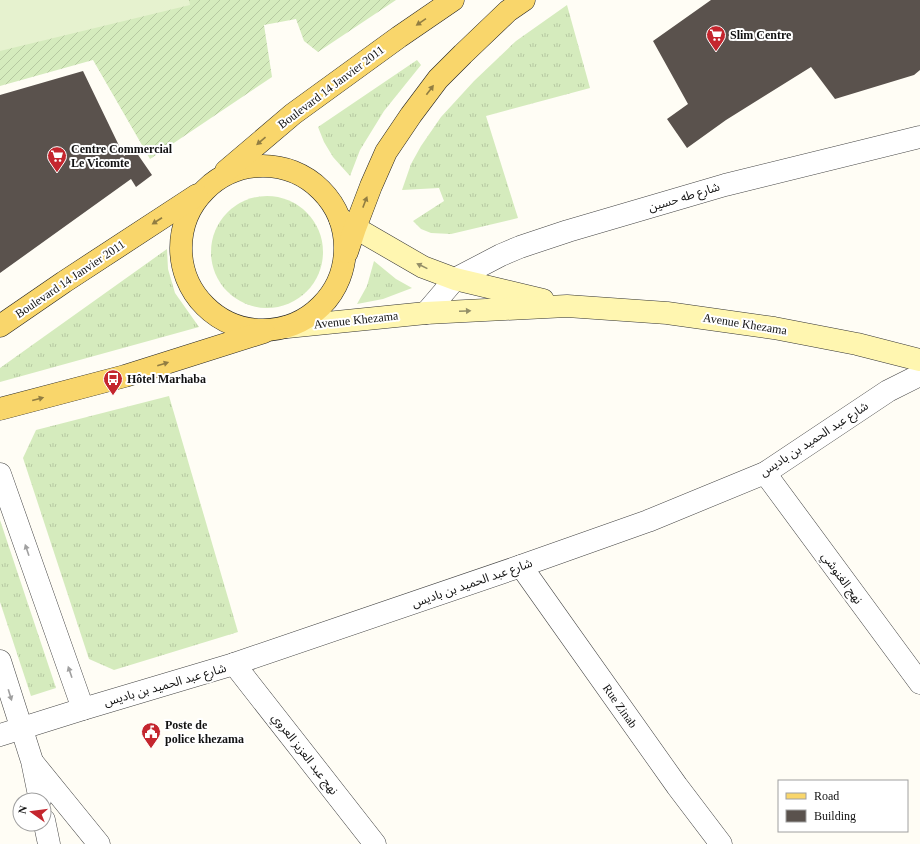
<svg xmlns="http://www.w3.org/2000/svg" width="920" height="844" font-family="'Times New Roman','Noto Sans Arabic',serif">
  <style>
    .grass { fill: url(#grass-tufts) }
    .garden { fill: url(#garden-furrows) }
    .pitch { fill: #e6f2cf }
    .building { fill: #5a524d }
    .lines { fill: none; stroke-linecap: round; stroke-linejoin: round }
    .minor-casing { stroke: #444; stroke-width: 23 }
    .secondary-casing { stroke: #333; stroke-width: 23 }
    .primary-casing { stroke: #222; stroke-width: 23 }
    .minor { stroke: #fff; stroke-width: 22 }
    .secondary { stroke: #fff6b0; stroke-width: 22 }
    .primary { stroke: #f9d66b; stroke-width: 22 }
    .oneway { fill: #917d42 }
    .oneway2 { fill: #948f68 }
    .oneway3 { fill: #a0a0a0 }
    .labels { text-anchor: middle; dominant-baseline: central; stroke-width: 4; stroke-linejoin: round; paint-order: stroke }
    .poi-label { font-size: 12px; font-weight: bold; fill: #111; stroke: #fff; text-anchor: start }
    .street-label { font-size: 12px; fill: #111; stroke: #fff }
  </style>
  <defs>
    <pattern id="grass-tufts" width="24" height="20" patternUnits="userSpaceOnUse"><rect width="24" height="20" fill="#d5ebbd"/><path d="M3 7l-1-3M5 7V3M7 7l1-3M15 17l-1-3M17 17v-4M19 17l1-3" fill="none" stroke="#b6c8a1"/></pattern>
    <pattern id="garden-furrows" width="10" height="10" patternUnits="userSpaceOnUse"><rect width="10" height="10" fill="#d5ebbd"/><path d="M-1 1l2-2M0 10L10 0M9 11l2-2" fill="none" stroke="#b6c8a1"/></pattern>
  </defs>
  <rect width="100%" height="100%" fill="#fffdf5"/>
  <g class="grass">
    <polygon points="567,5 590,88 486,116 518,218 451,234 431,233 421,229 413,221 444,201 439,188 402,190 411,164 421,146 441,117 474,81 516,41"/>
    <polygon points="417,60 421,65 384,111 360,150 350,176 333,157 324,142 318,127"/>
    <circle cx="267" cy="252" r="56"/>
    <polygon points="167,249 168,269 175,293 199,327 0,382 0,368"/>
    <polygon points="374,261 396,279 412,288 383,299 357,304 367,286"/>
    <polygon points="169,396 238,632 114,670 89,659 23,458 36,430"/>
    <polygon points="0,520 56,688 31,696 0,602"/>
  </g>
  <polygon class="garden" points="0,0 396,0 318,52 304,41 296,19 264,25 272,77 150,159 93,60 0,86"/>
  <polygon class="pitch" points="0,0 189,0 190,5 0,51"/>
  <g class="building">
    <polygon points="711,0 920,0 920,70 914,75 835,99 811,67 726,120 687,148 667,119 688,104 653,41"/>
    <polygon points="83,71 124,156 134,149 152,175 136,187 131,179 0,273 0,95"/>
  </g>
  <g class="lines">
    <g class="minor-casing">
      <g id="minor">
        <polyline points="426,313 455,279 501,255 520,247 568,231 725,185 920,137"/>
        <polyline points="765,473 920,683"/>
        <polyline points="0,474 83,709"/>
        <polyline points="521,566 677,786 721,844"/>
        <polyline points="0,661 32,761 40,800"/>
        <polyline points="234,664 375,844"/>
        <polyline points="0,735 83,709 234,664 521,566 648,521 765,473 888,391 920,375"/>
        <polyline points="34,764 99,844"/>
        <polyline points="44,820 49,844"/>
      </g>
    </g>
    <g class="secondary-casing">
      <g id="secondary">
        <polyline points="340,219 423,267 455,279 543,300"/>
        <polyline points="287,327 426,313 567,306 667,313 774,328 857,344 920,360"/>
      </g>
    </g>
    <g class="primary-casing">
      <g id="primary">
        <circle cx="263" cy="248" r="82"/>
        <polyline points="226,171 293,114 399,37 453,0"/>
        <polyline points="347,252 355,228 371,186 386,152 411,115 438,79 463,54 508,11 524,0"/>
        <polyline points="0,326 64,282 197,195"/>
        <polyline points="0,409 125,376 264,332"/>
      </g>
    </g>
    <use href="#minor" class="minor"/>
    <use href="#secondary" class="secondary"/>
    <use href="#primary" class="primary"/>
  </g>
  <defs><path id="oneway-solid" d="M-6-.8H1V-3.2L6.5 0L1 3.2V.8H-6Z"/></defs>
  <g class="oneway">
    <use href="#oneway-solid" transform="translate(421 22) rotate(146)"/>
    <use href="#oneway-solid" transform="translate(430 90) rotate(-53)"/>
    <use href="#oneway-solid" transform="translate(261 141) rotate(139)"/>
    <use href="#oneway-solid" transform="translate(365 202) rotate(-69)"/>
    <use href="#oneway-solid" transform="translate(157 221) rotate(147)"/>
    <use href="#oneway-solid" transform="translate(163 364) rotate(-17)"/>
    <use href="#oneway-solid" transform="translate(38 399) rotate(-15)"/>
  </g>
  <g class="oneway2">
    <use href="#oneway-solid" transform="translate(422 266) rotate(-154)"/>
    <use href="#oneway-solid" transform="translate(465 311) rotate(-3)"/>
  </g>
  <g class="oneway3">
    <use href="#oneway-solid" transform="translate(27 550) rotate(-109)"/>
    <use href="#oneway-solid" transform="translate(70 672) rotate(-109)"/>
    <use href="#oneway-solid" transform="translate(10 695) rotate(73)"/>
  </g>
  <defs>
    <g id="supermarket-pin" transform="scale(1)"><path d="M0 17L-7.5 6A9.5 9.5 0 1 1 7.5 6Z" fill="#c4262e" stroke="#fff"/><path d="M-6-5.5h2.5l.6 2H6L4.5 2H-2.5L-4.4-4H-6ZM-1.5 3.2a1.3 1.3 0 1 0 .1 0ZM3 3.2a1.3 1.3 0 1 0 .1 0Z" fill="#fff"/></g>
    <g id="bus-pin" transform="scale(1)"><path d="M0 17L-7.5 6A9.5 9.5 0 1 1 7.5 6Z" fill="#c4262e" stroke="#fff"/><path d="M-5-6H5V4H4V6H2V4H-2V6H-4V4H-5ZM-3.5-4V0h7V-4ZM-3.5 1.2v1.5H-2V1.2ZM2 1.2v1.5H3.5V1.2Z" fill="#fff"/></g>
    <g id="civic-pin" transform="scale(1)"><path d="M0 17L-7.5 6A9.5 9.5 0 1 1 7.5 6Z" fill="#c4262e" stroke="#fff"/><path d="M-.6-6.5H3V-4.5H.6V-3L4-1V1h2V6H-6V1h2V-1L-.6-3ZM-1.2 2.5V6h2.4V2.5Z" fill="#fff"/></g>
  </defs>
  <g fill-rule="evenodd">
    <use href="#supermarket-pin" x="716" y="35"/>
    <use href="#supermarket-pin" x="57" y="156"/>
    <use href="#bus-pin" x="113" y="379"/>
    <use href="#civic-pin" x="151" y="732"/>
  </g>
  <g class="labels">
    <g class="poi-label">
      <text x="730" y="35">Slim Centre</text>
      <text x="71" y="149">Centre Commercial<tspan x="71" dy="14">Le Vicomte</tspan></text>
      <text x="127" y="379">Hôtel Marhaba</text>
      <text x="165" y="725">Poste de<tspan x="165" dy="14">police khezama</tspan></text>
    </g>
    <g class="street-label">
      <text transform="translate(331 87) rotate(-37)">Boulevard 14 Janvier 2011</text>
      <text transform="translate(684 197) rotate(-17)">شارع طه حسين</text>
      <text transform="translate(70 279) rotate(-34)">Boulevard 14 Janvier 2011</text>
      <text transform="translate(356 320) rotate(-6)">Avenue Khezama</text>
      <text transform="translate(745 324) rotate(9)">Avenue Khezama</text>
      <text transform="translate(814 439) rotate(-33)">شارع عبد الحميد بن باديس</text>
      <text transform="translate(842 578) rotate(54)">نهج الغنوشي</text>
      <text transform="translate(472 583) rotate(-19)">شارع عبد الحميد بن باديس</text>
      <text transform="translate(165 685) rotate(-16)">شارع عبد الحميد بن باديس</text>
      <text transform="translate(620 706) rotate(55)">Rue Zinab</text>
      <text transform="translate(305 754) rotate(52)">نهج عبد العزيز العروي</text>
    </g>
  </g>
  <rect x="778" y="780" width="130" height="52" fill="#ffffff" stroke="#a0a0a0"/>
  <rect x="786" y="793" width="20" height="6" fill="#f9d66b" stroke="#a0a0a0"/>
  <text x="814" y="800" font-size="12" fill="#111111">Road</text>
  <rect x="786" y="810" width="20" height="12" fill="#5a524d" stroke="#a0a0a0"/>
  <text x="814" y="820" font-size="12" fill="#111111">Building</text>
  <g transform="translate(32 812) rotate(284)"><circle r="19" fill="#ffffff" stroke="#a0a0a0"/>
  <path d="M0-3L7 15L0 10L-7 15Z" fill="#c4262e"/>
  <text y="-6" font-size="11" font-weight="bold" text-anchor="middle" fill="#111111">N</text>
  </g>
</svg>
